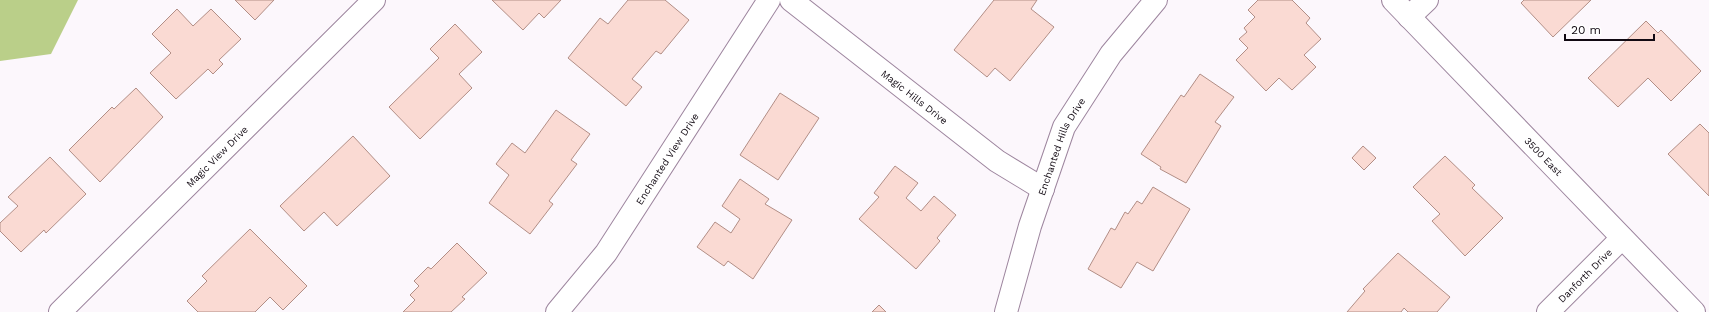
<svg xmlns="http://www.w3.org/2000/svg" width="1709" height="312" font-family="'Work Sans',sans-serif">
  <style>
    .green { fill: #bacf89 }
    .building { fill: #fadad3; stroke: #b28e86 }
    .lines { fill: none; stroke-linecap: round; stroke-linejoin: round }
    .minor-casing { stroke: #9d859e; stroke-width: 24 }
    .minor { stroke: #fff; stroke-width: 22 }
    .labels { text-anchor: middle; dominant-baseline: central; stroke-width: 3.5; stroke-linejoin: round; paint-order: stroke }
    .street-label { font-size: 10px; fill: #110912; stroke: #fff }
  </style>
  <rect width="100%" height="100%" fill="#fcf7fc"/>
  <polygon class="green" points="0,0 78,0 51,54 0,61"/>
  <g class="building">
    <polygon points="235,0 274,0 255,20"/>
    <polygon points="492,0 561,0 544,18 539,13 523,30"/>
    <polygon points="628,0 665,0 689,20 661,54 656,51 632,79 642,87 626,106 568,58 600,18 608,24"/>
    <polygon points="994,0 1037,0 1031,9 1054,27 1010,81 995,68 987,77 954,50"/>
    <polygon points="1258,0 1292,0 1310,18 1306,23 1321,39 1304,55 1316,67 1292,90 1279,78 1266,91 1236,60 1248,48 1239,39 1247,32 1244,28 1255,17 1248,10"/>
    <polygon points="1524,0 1591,0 1553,37 1521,3"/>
    <polygon points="177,9 193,26 211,9 241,39 219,60 223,64 213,74 208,69 176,99 150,73 171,53 152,34"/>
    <polygon points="1646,21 1658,33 1661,30 1701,71 1671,101 1648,78 1618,107 1588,78"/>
    <polygon points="455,24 482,52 459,74 472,88 420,139 389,107 439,58 430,49"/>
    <polygon points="1200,74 1234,97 1215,122 1221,126 1186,183 1160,169 1161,167 1141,154 1181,95 1184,97"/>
    <polygon points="136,88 163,117 100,182 69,150 112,107 114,109"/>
    <polygon points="780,93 819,118 778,180 740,155"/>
    <polygon points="556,110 590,134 571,160 577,164 549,201 553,204 530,234 489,203 509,175 496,164 512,143 525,153"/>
    <polygon points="1700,124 1709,133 1709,196 1668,154"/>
    <polygon points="353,136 390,176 337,226 324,212 304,231 280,206"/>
    <polygon points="1363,146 1376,158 1364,170 1352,158"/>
    <polygon points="1445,156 1475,185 1472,188 1503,218 1465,256 1432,221 1440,214 1413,187"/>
    <polygon points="50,157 86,194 46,233 44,230 21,252 0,231 0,223 18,206 8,197"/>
    <polygon points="895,166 918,183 906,198 921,211 934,196 956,215 937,238 940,241 916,269 859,219 879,197 874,193"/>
    <polygon points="740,179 769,199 765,204 792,220 753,279 728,261 724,266 697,247 715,222 731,233 740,219 722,206"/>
    <polygon points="1153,187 1190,209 1153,271 1137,262 1121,288 1088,269 1111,228 1115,230 1125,212 1128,214 1137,201 1142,204"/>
    <polygon points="250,229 307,286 283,310 270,297 255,312 198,312 187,301 207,281 202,276"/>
    <polygon points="457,243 487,273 462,297 465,299 451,312 403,312 415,300 410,295 419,286 414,281 428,267 431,269"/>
    <polygon points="1398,253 1450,297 1437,312 1408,312 1404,308 1401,312 1347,312 1365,291 1363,289"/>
    <polygon points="879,305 886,312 872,312"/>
  </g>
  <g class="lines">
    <g class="minor-casing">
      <g id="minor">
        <path id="s1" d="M791,0L997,161L1043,189"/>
        <path id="s2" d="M1393,0L1694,312"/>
        <polyline points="1409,17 1427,0"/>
        <path id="s3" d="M60,312L374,0"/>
        <path id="s4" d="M557,312L606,253L769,0"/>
        <path id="s5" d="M1006,312L1030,226L1064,127L1111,54L1156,0"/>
        <path id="s6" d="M1548,312L1622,238"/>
      </g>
    </g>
    <use href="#minor" class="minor"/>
  </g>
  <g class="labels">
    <g class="street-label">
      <text stroke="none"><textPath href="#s1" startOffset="157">Magic Hills Drive</textPath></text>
      <text stroke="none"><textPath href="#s5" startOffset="175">Enchanted Hills Drive</textPath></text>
      <text stroke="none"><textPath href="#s3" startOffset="221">Magic View Drive</textPath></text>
      <text stroke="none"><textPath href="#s2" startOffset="217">3500 East</textPath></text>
      <text stroke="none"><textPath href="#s4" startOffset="189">Enchanted View Drive</textPath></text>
      <text stroke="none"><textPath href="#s6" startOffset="52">Danforth Drive</textPath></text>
    </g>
  </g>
  <path d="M1565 34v6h89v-6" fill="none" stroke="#110912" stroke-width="2"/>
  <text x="1571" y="34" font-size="12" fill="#110912" stroke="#ffffff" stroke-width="3" paint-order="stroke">20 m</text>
</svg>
